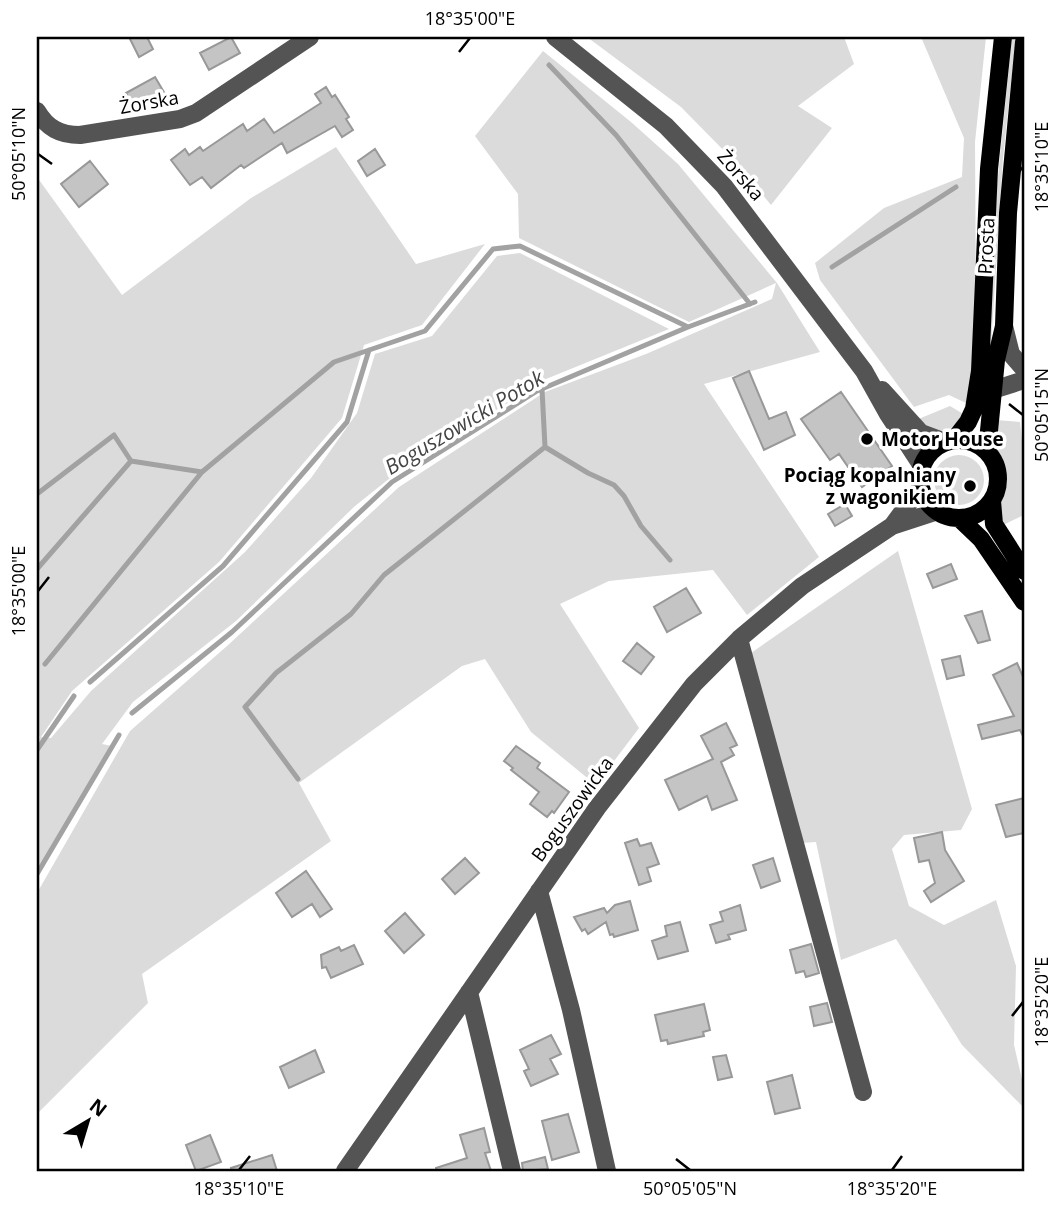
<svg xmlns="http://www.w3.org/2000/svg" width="1061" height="1208" font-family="'Open Sans',sans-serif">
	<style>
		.green { fill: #dbdbdb }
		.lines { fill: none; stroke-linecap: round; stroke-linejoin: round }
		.stream { stroke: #a2a2a2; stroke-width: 5 }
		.building { fill: #c4c4c4; stroke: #989898; stroke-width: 2 }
		.minor { stroke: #545454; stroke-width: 18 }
		.major { stroke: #000; stroke-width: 18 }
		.ticks { fill: none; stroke: #000; stroke-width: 2.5 }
		.poi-dot { fill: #000; stroke: #fff; stroke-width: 2.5 }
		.labels { text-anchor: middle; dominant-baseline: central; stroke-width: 7; stroke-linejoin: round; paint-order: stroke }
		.street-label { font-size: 19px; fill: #000; stroke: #fff }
		.poi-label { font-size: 19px; font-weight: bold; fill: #000; stroke: #fff; text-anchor: start }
		.water-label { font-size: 21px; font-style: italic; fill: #434343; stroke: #fff }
		.neatline { fill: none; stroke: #000; stroke-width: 2.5 }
		.ticks-label { font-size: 18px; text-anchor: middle; fill: #000 }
	</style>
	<rect width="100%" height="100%" fill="#fff"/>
	<path class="green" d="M587,37H844L854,64L798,106L832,128L771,205L739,166L681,107Z
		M921,37H986L975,142L976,311L968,404L949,395L914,407L820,280L815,263L884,208L962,177L964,138Z
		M1012,37H1016L1003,158L990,361L987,362L997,186Z
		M543,51L631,122L678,164L777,283L820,352L704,384L819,557L747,615L713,570L609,581L560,604L639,728L596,785L531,732L485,659L462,666L299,783L331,841L142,974L148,1003L37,1114V893L130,731L227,646L399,487L545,392L646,354L772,299L776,283L689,322L519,238L518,194L475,136Z
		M336,147L416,264L485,244L422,325L364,345L342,418L219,562L72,691L41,737L51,738L91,691L245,552L311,478L357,413L375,354L432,336L497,256L520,253L669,329L546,379L400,470L355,506L236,621L133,702L102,744L112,746L37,874V741L40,737L37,735V177L122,295L251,198Z
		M950,406L965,415C944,437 939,438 916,420Z
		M996,420L1020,422L1024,460V515L1001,526L997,511L1005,488L1006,476L1004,463L994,443Z
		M934 480a25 25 0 1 1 50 0a25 25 0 1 1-50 0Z
		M898,551L972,809L961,830L904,835L892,849L909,906L944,925L996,900L1016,966L1014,1045L1024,1088V1108L962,1045L896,939L841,960L816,842L802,843L751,653Z"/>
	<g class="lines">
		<path class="stream" d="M549,65L616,135L750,304
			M832,267L956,187
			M545,447L588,473L614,485L624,496L641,526L670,560
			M37,494L114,435L131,461L202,472L334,362L425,331L493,249L520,246L688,327
			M37,569L131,461
			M45,664L202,472
			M90,682L223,566L347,422L369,350
			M132,713L232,632L392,482L537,391L688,327L755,302
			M37,750L74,696
			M298,779L245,707L276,673L351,614L384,575L545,447L542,389
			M37,874L119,735"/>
	</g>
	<path class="building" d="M129,37H147L153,49L139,57Z
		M231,37L240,53L209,70L200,53Z
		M155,77L165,94L136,111L126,93Z
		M326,87L332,97L335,95L349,117L346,119L353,130L342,137L335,126L287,153L282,143L244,168L241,165L211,188L202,177L190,185L171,160L185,149L189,155L200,147L203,151L243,124L247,131L264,119L274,133L321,103L315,94Z
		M375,149L385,165L367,176L358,161Z
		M90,161L108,184L79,207L61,184Z
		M749,371L769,419L786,412L795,435L764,450L733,378Z
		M841,392L892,466L862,487L839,454L830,460L801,419Z
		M845,504L852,516L835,526L828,514Z
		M951,564L957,579L933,588L927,574Z
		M686,588L701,613L667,632L654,607Z
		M982,611L990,640L978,643L965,616Z
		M637,643L654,657L641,674L623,661Z
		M960,656L964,675L947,679L942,660Z
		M1017,663L1024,679V738L1020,730L982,739L978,725L1014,716L993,675Z
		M726,723L737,745L730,748L734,755L721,762L737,800L712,810L707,796L679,810L665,780L713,759L701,736Z
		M516,746L540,763L537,768L569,792L554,813L552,811L547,817L530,804L539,792L511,770L513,768L504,761Z
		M1024,798V833L1006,837L996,805Z
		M942,832L945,850L964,881L931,902L924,891L935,883L929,860L919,862L914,838Z
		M637,839L640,846L651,843L659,864L647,868L651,881L639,885L625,843Z
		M465,858L479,873L455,894L442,879Z
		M773,858L780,881L761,888L753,865Z
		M306,871L332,909L320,917L312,904L292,917L276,893Z
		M630,901L638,930L614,937L613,934L610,935L606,922L588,934L585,929L582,931L574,917L604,908L607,913L615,905Z
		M740,905L746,930L728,935L730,939L716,943L710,925L723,921L720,912Z
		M405,913L424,935L404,953L385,931Z
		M680,922L688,951L658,959L652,941L667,936L665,926Z
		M811,944L819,973L806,977L804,971L796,973L790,950Z
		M354,945L363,964L331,978L326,967L322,968L321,955L339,947L341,951Z
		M827,1003L832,1022L814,1026L810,1007Z
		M704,1004L710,1030L703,1032L704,1036L668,1044L667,1040L661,1041L655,1015Z
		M551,1035L561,1054L550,1059L558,1074L531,1086L524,1071L529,1069L520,1050Z
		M315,1050L324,1072L289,1088L280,1067Z
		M726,1055L732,1077L718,1080L713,1057Z
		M792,1075L800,1108L775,1114L767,1082Z
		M568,1114L579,1152L552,1160L542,1121Z
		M484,1128L490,1152L485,1153L491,1171H436V1168L467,1158L460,1135Z
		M210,1135L221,1162L196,1171L186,1145Z
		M272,1155L277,1171H232L231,1168Z
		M545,1157L548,1169L523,1171L522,1163Z"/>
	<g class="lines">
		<path class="minor" d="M555,37L666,126L724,186L864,371L888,414L922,466
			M37,111C47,128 60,135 80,135L180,119L196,113L310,37
			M1004,326L1011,354L1024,369
			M882,390L921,433L945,442
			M993,390L1024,380
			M892,526L921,487
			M739,639L863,1092
			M539,891L571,1010L607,1171
			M469,992L512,1171
			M345,1171L597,808L694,684L739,639L802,586L892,526L938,511"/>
		<path class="major" d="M920 479a39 39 0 1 1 78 0a39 39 0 1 1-78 0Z
			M954,440L968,422L974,409L980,371L989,169L1003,37
			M987,451L996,360L1004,326L1008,213L1024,42
			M992,501L994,524L1024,571
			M959,518L981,539L1024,602"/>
	</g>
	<path class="ticks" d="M459,52L470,38M38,154L52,164M1012,180L1023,167M1009,404L1023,415M38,591L49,577M1012,1016L1023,1002M676,1159L690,1170M239,1170L250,1156M892,1170L902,1156"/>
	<g class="poi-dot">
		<circle cx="867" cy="439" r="7"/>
		<circle cx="970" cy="486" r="7"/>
	</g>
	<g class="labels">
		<g class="street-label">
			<text transform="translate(149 102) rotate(-10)">Żorska</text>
			<text transform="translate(741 175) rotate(49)">Żorska</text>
			<text transform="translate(986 246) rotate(-87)">Prosta</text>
			<text transform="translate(572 809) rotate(-54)">Boguszowicka</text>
		</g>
		<g class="poi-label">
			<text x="881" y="439">Motor House</text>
			<text x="956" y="475" text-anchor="end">Pociąg kopalniany<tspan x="956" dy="22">z wagonikiem</tspan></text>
		</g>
		<g class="water-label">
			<text transform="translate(464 422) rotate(-31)">Boguszowicki Potok</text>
		</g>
	</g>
	<rect width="1061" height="1208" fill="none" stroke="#ffffff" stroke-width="77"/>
	<g transform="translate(88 1121) rotate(38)" stroke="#ffffff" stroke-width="5" paint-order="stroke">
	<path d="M0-5L12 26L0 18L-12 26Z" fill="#000000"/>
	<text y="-10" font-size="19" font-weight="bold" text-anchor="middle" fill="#000000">N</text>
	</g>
	<rect x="38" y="38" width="985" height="1132" class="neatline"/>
	<g class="ticks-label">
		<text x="470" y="25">18°35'00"E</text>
		<text transform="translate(19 154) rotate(-90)" y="6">50°05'10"N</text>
		<text transform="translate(1042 167) rotate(-90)" y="6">18°35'10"E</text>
		<text transform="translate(1042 415) rotate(-90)" y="6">50°05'15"N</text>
		<text transform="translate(19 591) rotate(-90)" y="6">18°35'00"E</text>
		<text transform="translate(1042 1002) rotate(-90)" y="6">18°35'20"E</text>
		<text x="239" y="1195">18°35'10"E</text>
		<text x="690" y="1195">50°05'05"N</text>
		<text x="892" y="1195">18°35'20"E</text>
	</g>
</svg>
